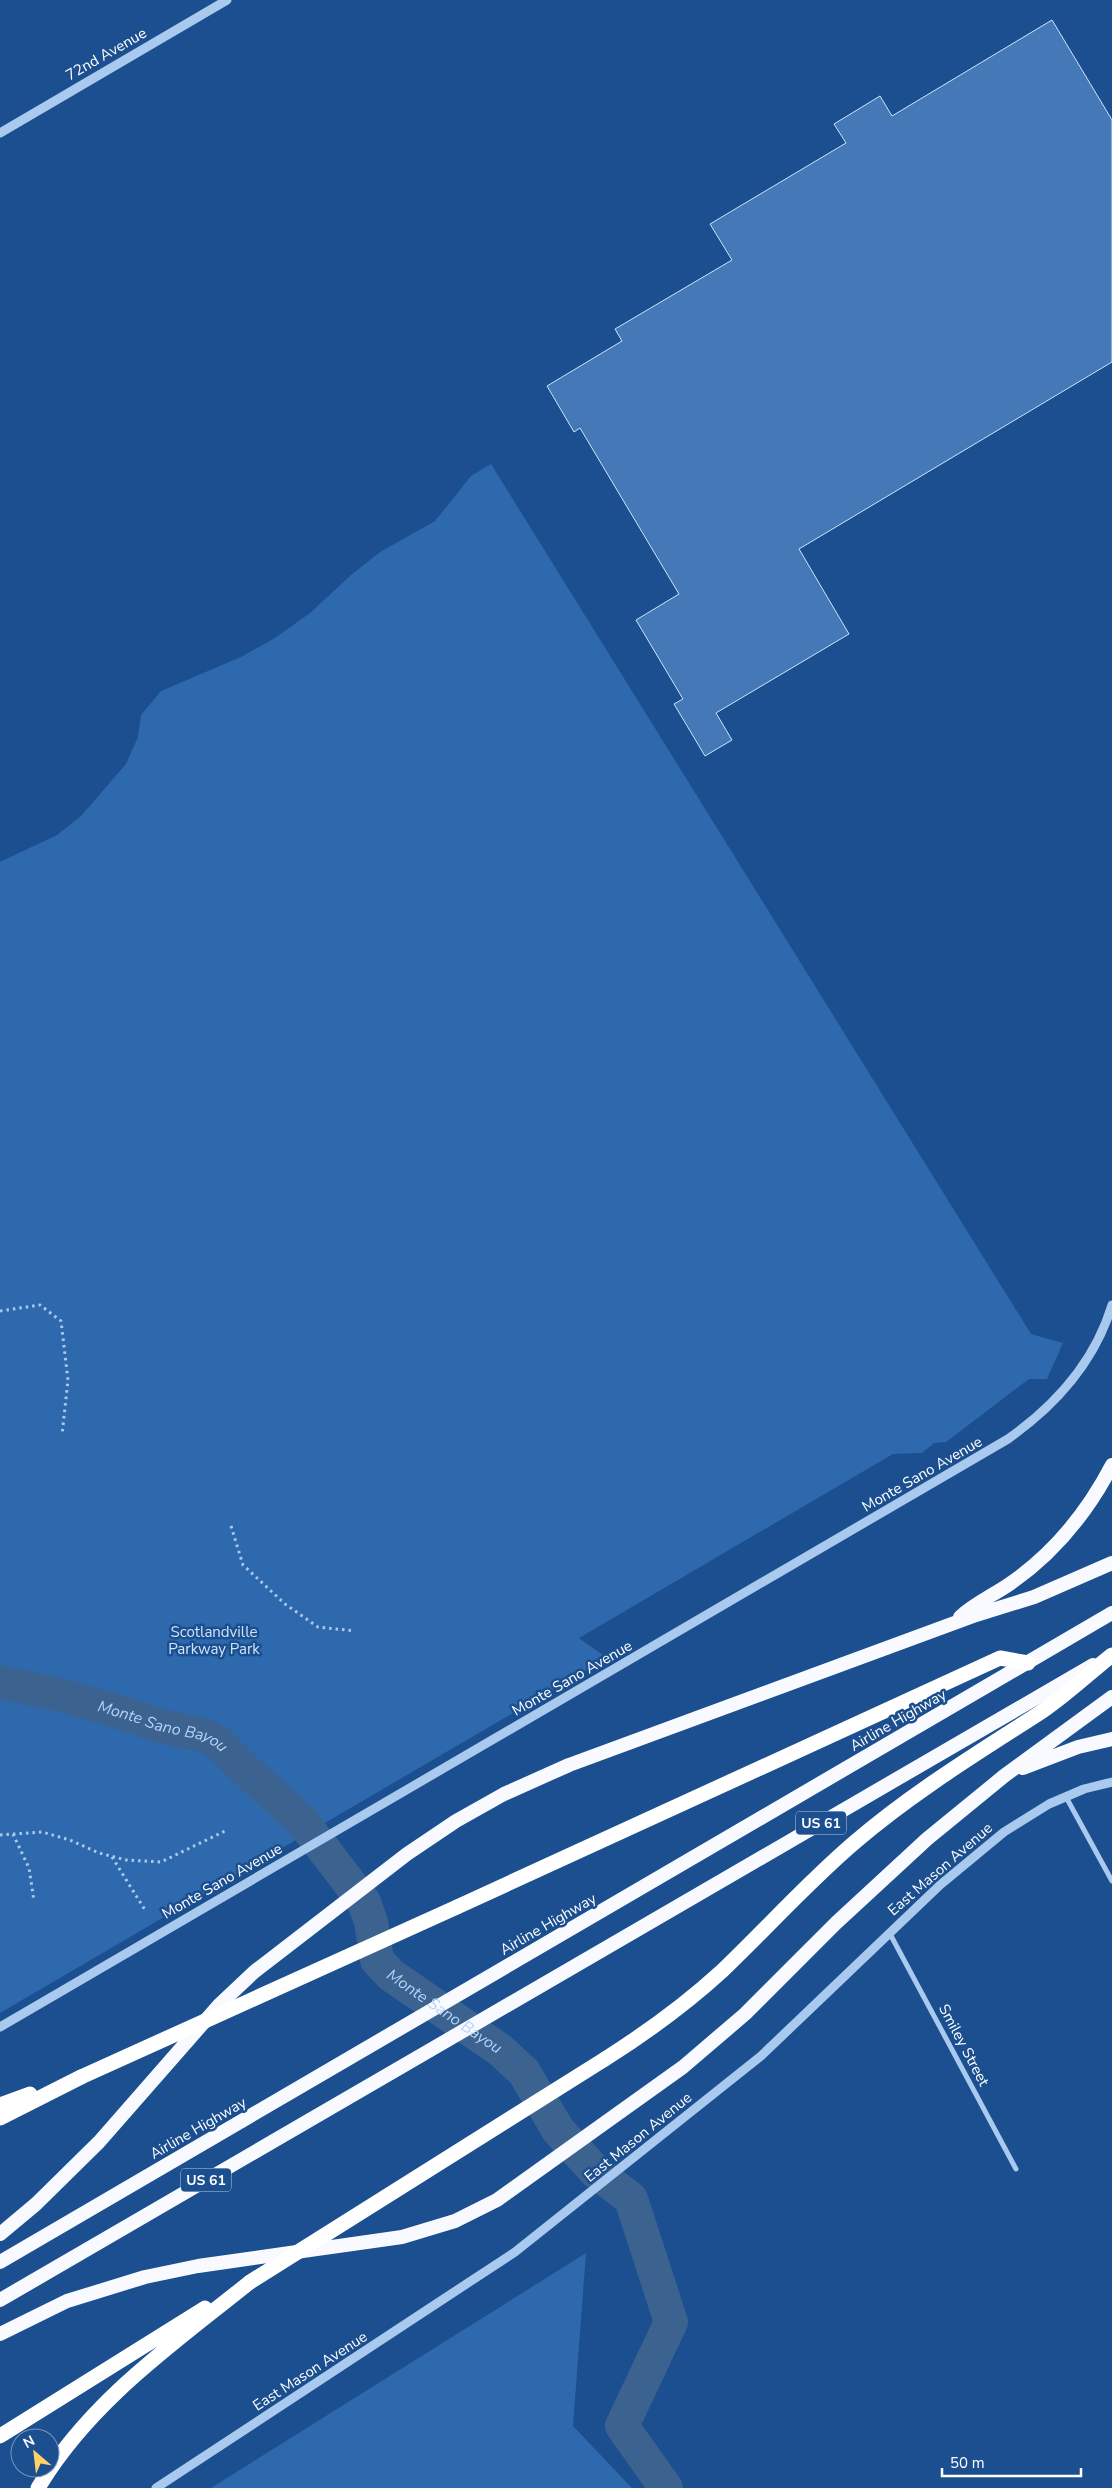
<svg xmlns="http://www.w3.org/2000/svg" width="1112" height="2488" font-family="'Nunito Sans',sans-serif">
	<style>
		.green { fill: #2e69ad }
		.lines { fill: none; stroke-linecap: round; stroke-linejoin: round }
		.river { stroke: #3c6290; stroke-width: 34 }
		.building { fill: #4478b7; stroke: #cfe3fa }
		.path { stroke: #a9c9ee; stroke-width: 3; stroke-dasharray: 2.5 4; stroke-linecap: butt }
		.minor { stroke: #a9c9ee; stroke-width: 5 }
		.tertiary { stroke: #a9c9ee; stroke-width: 9 }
		.trunk { stroke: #f8faff; stroke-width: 14 }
		.motorway { stroke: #fff; stroke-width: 15 }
		.motorway-bridge { stroke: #fff; stroke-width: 15 }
		.labels { text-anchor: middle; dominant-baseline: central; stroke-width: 5; stroke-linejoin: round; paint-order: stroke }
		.shield { fill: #1b4f8f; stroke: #bbcadd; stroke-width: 1 }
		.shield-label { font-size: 14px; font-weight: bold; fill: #fff }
		.street-label { font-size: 15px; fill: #fff; stroke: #1b4f8f }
		.park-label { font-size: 15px; fill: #cfe3fa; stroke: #1b4f8f }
		.water-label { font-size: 16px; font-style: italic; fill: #b5d3f5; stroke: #1b4f8f }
	</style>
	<rect width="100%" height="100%" fill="#1b4f8f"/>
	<path class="green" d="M491,464L1031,1334L1063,1343L1047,1379H1029L946,1442L934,1443L922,1453L893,1454L579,1638L607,1658L0,2013V862L57,835L81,816L126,764L138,737L141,715L161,691L241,657L275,638L310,613L351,575L380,552L435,521L471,476Z
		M586,2253L573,2426L632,2488H211Z"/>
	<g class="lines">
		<path class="river" id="s1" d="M0,1682L65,1696L142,1719L155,1725L207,1736L220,1744L239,1764L302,1821L364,1902L371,1922L377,1960L391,1975L500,2050L524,2072L558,2130L595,2171L631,2199L671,2322L622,2426L666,2488"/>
	</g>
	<path class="building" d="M1052,20L1112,120V362L799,549L849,634L716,713L732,740L705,756L674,704L683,699L636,620L679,594L580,428L574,432L547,386L622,341L615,329L732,260L710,224L846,143L834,124L880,96L892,116Z"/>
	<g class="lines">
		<path class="path" d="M0,1311L40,1305L61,1321L68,1380L62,1435
			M231,1526L243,1565L285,1604L318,1627L355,1631
			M13,1834L29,1868L34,1901
			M0,1835L42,1832L70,1840L99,1853L126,1860L161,1862L225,1831
			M112,1857L145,1910"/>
		<path class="minor" d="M1066,1797L1112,1881
			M889,1932L1016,2169"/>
		<path class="tertiary" d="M0,133L227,0
			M0,2027L1008,1439C1056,1405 1095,1361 1112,1305
			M156,2488L515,2252L761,2056L940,1885L1004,1832L1049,1804L1084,1789L1112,1782"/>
		<path class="trunk" d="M960,1617C975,1603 994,1595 1011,1583C1054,1553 1088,1511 1112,1465
			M1023,1768L1078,1747L1112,1739
			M0,2234L36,2204L99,2142L219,2005L254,1972L407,1854L456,1821L504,1794L569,1765L976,1615L1034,1597L1112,1563
			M0,2262L1112,1613
			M0,2300L1093,1665
			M0,2334L67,2301L145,2277L198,2266L402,2237L455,2221L497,2200L683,2067L745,2014L836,1923L927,1839L1004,1776L1112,1697"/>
		<path class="motorway" d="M457,1907L1000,1658L1028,1663
			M605,2059C646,2033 686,2004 722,1971C767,1928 808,1882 855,1842C912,1793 976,1754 1038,1714C1064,1697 1088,1674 1112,1655
			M0,2105L30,2094
			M0,2118L81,2077
			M0,2436L205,2308
			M38,2488C90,2401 173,2344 250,2282"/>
		<path class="motorway-bridge" d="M81,2077L457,1907
			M250,2282L605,2059"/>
	</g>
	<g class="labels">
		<g class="shield">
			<rect x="796" y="1811.5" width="50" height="23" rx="4"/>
			<rect x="181" y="2168.5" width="50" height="23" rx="4"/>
		</g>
		<g class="shield-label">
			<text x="821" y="1823">US 61</text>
			<text x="206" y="2180">US 61</text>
		</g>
		<g class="street-label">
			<text transform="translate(106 54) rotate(-30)">72nd Avenue</text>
			<text transform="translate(922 1474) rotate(-30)">Monte Sano Avenue</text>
			<text transform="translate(572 1678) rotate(-30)">Monte Sano Avenue</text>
			<text transform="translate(898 1720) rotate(-30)">Airline Highway</text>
			<text transform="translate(940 1869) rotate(-41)">East Mason Avenue</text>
			<text transform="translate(222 1881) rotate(-30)">Monte Sano Avenue</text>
			<text transform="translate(548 1924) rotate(-30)">Airline Highway</text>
			<text transform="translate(964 2045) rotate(62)">Smiley Street</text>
			<text transform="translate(198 2128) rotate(-30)">Airline Highway</text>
			<text transform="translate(638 2137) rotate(-39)">East Mason Avenue</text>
			<text transform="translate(310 2371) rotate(-33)">East Mason Avenue</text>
		</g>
		<g class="park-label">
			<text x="214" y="1632">Scotlandville<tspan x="214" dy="17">Parkway Park</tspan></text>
		</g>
		<g class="water-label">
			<text stroke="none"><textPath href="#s1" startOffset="169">Monte Sano Bayou</textPath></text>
			<text stroke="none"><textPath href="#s1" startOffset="589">Monte Sano Bayou</textPath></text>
		</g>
	</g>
	<g transform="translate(35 2453) rotate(332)"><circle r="24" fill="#1b4f8f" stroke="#7695bc"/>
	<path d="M0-4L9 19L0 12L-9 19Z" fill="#ffd166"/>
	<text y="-8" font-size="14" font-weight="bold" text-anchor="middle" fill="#ffffff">N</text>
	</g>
	<path d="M942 2468v8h139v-8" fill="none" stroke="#ffffff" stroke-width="2.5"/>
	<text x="950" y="2468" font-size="15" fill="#ffffff" stroke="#1b4f8f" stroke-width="4" paint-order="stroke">50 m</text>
</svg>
